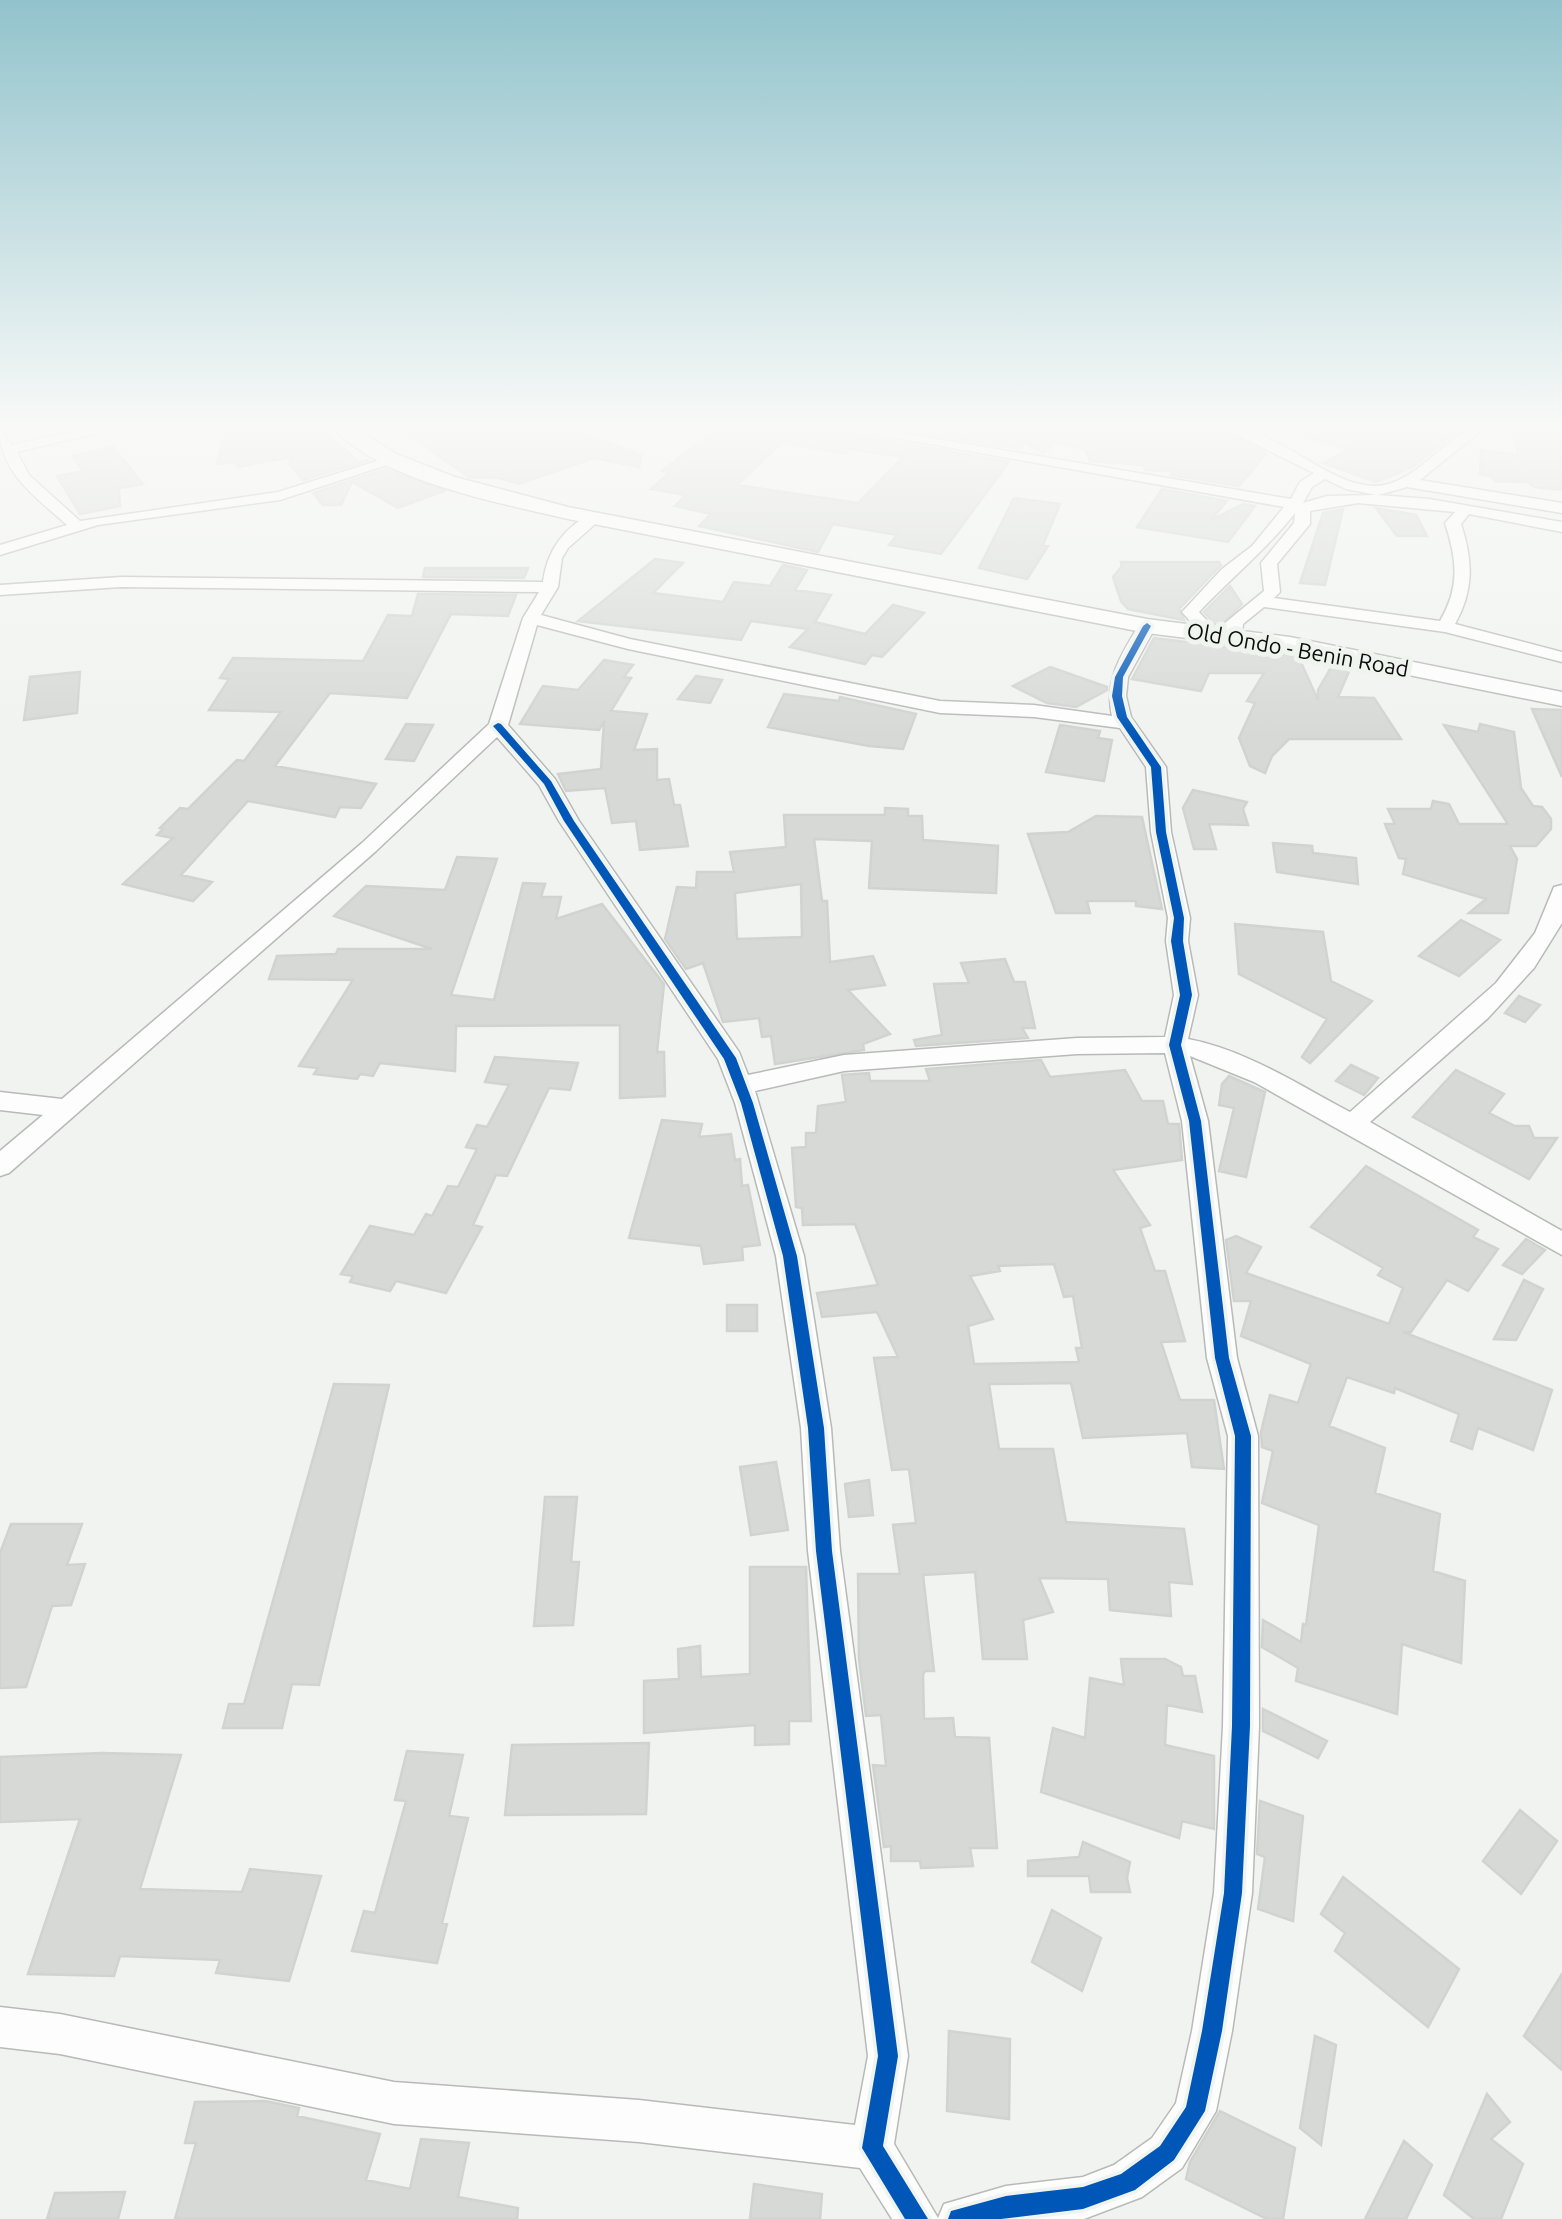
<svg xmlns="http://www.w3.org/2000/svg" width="1562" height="2219" font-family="Ubuntu,sans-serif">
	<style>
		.building { fill: #d7d9d7; stroke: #d1d3d1; stroke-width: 2.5; fill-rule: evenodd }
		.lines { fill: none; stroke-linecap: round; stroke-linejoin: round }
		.minor-casing { stroke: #b8bab7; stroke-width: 3 }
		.major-casing { stroke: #b8bab7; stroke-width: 3 }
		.minor { fill: #fdfdfd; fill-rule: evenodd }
		.major { fill: #fdfdfd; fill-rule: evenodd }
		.cycleway-casing { stroke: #f0f4ef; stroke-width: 7 }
		.cycleway { fill: #0057b8; fill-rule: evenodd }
		.labels { text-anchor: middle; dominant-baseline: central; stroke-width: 10; stroke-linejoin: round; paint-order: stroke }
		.far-street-label { font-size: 22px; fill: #0b0d0b; stroke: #f0f4ef }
	</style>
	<rect width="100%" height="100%" fill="#f1f3f0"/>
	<path class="building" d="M226,426H319L358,462L369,460L303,480L289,463L292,457L238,467L235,462L217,464Z
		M395,426H563L642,455L639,467L594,458L519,484L499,478L469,477Z
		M721,426H825L828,430L1009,462L941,554L889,545L897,535L833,524L818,552L699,526L711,514L675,506L686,495L651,489L669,473L662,471ZM782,442L844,454L851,449L903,457L858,503L737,485Z
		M884,426H1215L1266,454L1239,486L1171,475L1173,471L1145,470L1144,465L1090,461L1086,450L1055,442L1044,453L1024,442L1019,449Z
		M1290,426H1463L1413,467L1376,482L1323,463L1350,449L1289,433Z
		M1513,426H1562V490L1534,487L1529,482L1495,481L1491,476L1480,474L1481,450L1518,455Z
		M113,447L143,484L119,488L120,506L80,514L57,476L83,471L72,456Z
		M386,469L444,491L398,508L352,482L341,505H323L313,493Z
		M1162,489L1227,501L1211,520L1243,504L1255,506L1228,542L1137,527Z
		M1014,498L1060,504L1043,545L1048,546L1027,579L979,568Z
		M1376,508L1416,515L1427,536H1397Z
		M1343,509L1325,585L1300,583L1323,513Z
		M655,559L683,563L653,593L723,602L734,582L770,586L783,565L807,570L795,590L831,595L815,622L865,634L893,605L924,613L882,657L872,655L865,664L790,647L808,629L751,621L741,640L578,621Z
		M1121,562H1219L1221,565L1179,609L1184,620L1128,609L1121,601L1113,577L1122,566Z
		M425,568H528L524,578L423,577Z
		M1230,586L1242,604L1222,625L1215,624L1204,612Z
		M418,594L516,595L508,616L451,614L407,698L330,693L275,766L376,784L361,808L340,807L335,817L248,801L181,875L212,882L193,901L123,884L173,838L157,835L163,829L160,828L180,808L188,809L237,760L244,761L281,712L209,710L229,679L220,678L233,658L363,661L388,615L412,616Z
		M1154,638L1298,656L1318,700V690L1333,664L1351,667L1338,697L1374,698L1401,739H1289L1272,756L1265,773L1250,766L1239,738L1255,703L1247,701L1264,673H1209L1201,691L1132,679Z
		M604,660L633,665L624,677L631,678L611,711L647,714L634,750L657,749V780L669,779L674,805H680L688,846L640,850L636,821L612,823L605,788L566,791L558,774L601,769L604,721L599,730L520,724L543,686L578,690Z
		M1050,667L1107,687V690L1076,707L1047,703L1013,686Z
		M80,672L77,713L24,720L30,677Z
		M696,676L722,680L710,703L678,699Z
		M784,694L839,701L840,697L916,714L903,749L869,746L768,727Z
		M1532,709L1562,710V777Z
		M406,724L433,725L414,761L386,759Z
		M1480,724L1514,732L1521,788L1533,806L1542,807L1551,819V829L1536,846H1510L1517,859L1508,913H1469L1486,899L1403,874L1406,859L1399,858L1385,824H1395L1388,809H1431L1433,801L1449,804L1459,824H1508L1444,725L1478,732Z
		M1060,725L1100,731L1098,738L1112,740L1104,781L1046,772Z
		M1193,790L1247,802L1243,809L1248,825L1209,824L1216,849H1194L1183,808Z
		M885,808L908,809V816H922L923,840L998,846L996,893L869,888L872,841L814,839L822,901H827L830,962L873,956L885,985L848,990L890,1034L863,1044L864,1050L775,1064L771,1036L762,1037L759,1018L723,1022L703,963L686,969L665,939L677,887L696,888L697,872H734L730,852L786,847L784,815H885ZM801,884L802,937L737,939L735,893Z
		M1096,816L1142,817L1162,909L1136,906V901H1087L1090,913H1056L1028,834L1068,832Z
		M1273,843L1312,846L1313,853L1356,858L1358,884L1277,872Z
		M457,857L497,859L451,995L494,1000L523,883L545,884L541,897H561L556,919L602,904L664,984L657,1052H664L665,1096L620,1098V1025L456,1026L455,1071L380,1063L373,1076L360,1074L357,1079L314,1074L318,1068L299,1066L353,980L269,979L277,956L336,954L338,949H432L334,916L366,886L445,890Z
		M1461,920L1500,940L1459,976L1419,956Z
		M1235,924L1323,932L1331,981L1372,1001L1310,1063L1302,1057L1327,1019L1239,974Z
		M1005,959L1014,982H1025L1035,1028H1022L1028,1038L916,1046L914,1040L942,1035L934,984L969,983L961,963Z
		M1519,996L1540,1005L1525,1022L1505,1013Z
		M495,1057L578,1063L570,1090L549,1088L507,1176L496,1175L473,1225L482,1227L446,1293L396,1281L390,1291L350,1282L353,1276L341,1274L370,1226L414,1235L426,1214L432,1216L448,1186L458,1187L477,1149L466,1147L477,1125L487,1127L509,1085L485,1082Z
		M1041,1060L1050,1077L1125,1070L1142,1101H1163L1168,1124H1179L1182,1160L1113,1170L1150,1225L1140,1228L1155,1271H1165L1185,1341L1161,1342L1180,1400H1214L1224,1469L1192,1467L1187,1433L1083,1438L1071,1383L989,1384L999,1449H1053L1066,1522L1184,1529L1192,1584L1169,1582L1171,1616L1110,1610L1108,1579L1039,1578L1053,1612L1023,1620L1027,1659H983L975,1572L923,1575L934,1671H925L923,1675L924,1719L953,1718L955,1737L989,1738L997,1848H970L973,1866L921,1868L920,1861H891V1846L884,1847L873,1765L886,1766L881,1715L866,1716L859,1659L858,1574H900L893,1525L916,1523L909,1469L892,1470L874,1358L898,1357L877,1312L822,1317L817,1293L878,1285L855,1224L803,1225L802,1208L796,1207L792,1148L806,1147V1133H816L818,1106L846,1102L842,1075L869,1073L870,1081H930L926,1069ZM1054,1264L1064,1297L1073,1296L1082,1348H1076L1079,1362L974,1364L968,1326L993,1319L970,1276L1000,1271L998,1266Z
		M1351,1065L1378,1078L1364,1095L1336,1081Z
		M1456,1070L1504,1094L1489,1113L1515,1126H1529L1534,1138H1557L1529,1179L1413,1117Z
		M1229,1076L1265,1092L1246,1177L1219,1171L1234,1108L1219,1105L1222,1084Z
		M662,1120L702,1124L699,1137L731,1134L735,1160L740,1159L742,1186L748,1185L760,1245L742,1247L743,1260L704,1264L701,1246L629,1238Z
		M1366,1166L1478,1230L1473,1237L1498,1249L1468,1291L1447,1280L1411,1332H1403L1552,1390L1533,1450L1478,1428L1472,1449L1451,1441L1459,1414L1395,1388L1394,1393L1347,1377L1329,1426L1385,1448L1375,1493L1440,1514L1433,1571L1465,1581L1461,1663L1402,1644L1397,1714L1296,1681L1298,1668L1262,1647L1263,1620L1301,1642L1303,1624L1306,1625L1319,1525L1262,1503L1273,1451L1262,1447L1261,1432L1270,1395L1298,1403L1311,1364L1241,1336L1251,1301H1234L1226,1240L1236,1236L1261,1247L1246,1273L1389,1324L1403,1288L1378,1275L1383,1268L1311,1227Z
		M1526,1239L1545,1250L1522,1274L1503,1265Z
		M1524,1280L1543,1289L1516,1340L1494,1339Z
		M727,1305H757V1331H727Z
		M334,1384L389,1385L319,1685L292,1684L282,1728H223L229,1704H244Z
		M776,1462L788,1530L751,1535L740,1467Z
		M869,1480L873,1515L849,1517L845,1484Z
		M545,1497H577L571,1562H579L573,1625L534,1626Z
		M11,1524H82L67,1565L85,1564L71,1605L52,1606L26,1687L0,1688V1553Z
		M750,1567H806L811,1721H789V1744L755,1745V1725L644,1733V1681L679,1679L678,1649L700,1646L701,1677L750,1674Z
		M1121,1659H1165L1181,1667L1183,1676H1195L1202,1712L1167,1705L1165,1745L1214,1756V1829L1182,1821L1179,1838L1041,1792L1053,1728L1085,1738L1090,1678L1124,1685Z
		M1263,1709L1327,1741L1318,1758L1263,1731Z
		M649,1743L646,1814L505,1815L512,1745Z
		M407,1751L463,1755L449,1816L468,1818L442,1923L447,1924L437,1963L352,1951L364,1911L375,1913L406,1801L395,1800Z
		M102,1753L181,1755L140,1889L242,1892L250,1869L321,1876L289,1981L216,1973L220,1960L120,1956L114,1976L28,1974L80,1819L0,1822V1757Z
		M1260,1801L1303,1816L1293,1921L1258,1909L1265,1857L1257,1854Z
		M1520,1810L1557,1841L1521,1894L1483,1861Z
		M1083,1842L1130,1862L1127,1878L1130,1892H1091L1089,1876H1028V1861L1079,1857Z
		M1343,1877L1459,1969L1428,2027L1335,1951L1345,1933L1321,1914Z
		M1052,1910L1101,1938L1082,1991L1032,1962Z
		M1562,1974V2070L1524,2036Z
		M949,2031L1010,2039L1009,2119L947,2111Z
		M1315,2036L1336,2045L1321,2145L1300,2128Z
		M1487,2094L1510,2122L1491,2139L1523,2164L1501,2219H1474L1444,2195Z
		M265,2101L299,2108L297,2116L380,2134L366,2180L410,2189L421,2139L469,2143L458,2197L518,2208L517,2219H175L196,2143H185L195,2102Z
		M1220,2111L1295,2148L1283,2219H1267L1186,2179L1190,2162Z
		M1404,2141L1432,2165L1406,2219H1365Z
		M754,2184L822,2194L820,2219H750Z
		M125,2192L118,2219H47L55,2193Z"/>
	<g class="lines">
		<g class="minor-casing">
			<path id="minor" d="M98,426H125L17,452L29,475L80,521L278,492L393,456L405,459L280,500L98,525L0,555V545L67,525C37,498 0,473 0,431L12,445Z
				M373,426L345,435L338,431L348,426Z
				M829,426H861L1291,499L1300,482L1314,473L1219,426C1279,426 1325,486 1375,486C1420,485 1449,426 1487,426L1420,480L1562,503V513L1407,487L1378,495L1429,499L1562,522V532L1469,514L1461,524C1473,561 1474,590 1455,624L1562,652V662L1445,632L1264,607L1243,624L1241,640H1229L1225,623L1264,591L1261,563L1294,523L1295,513C1266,550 1231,578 1199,612L1218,632L1203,636L1182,612L1222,569L1252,546L1284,507ZM1325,479L1346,489L1376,495L1327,496L1303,503L1312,487ZM1358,503L1455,512L1445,523C1457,560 1460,587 1440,621L1274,598L1280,592L1277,564L1310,524V511Z
				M594,513L602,518L568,548L562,558L558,587L541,615L630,639L940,701L1034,705L1112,716C1104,679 1122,653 1141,622H1153L1156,626L1128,677L1126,696L1131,717L1166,767L1171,832L1190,918L1188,941L1198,995L1188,1039C1246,1050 1299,1085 1350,1112L1496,983L1535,933L1554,887L1562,885V923L1534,968L1488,1018L1370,1122L1562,1231V1255L1254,1082L1190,1056L1208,1121L1237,1358L1258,1436L1259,1726L1252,1893L1232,2031L1216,2111L1182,2168L1142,2197L1084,2219H892L860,2168L639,2142L394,2124L60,2054L0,2047V2007L60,2014L394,2082L639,2100L855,2125L868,2056L808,1551L801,1428L776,1256L735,1103L718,1059L559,821L539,785L497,737L376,851L9,1173L0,1176V1151L43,1115L0,1110V1092L62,1099L362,843L489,724L523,618L539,592L121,587L0,595V585L121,577L543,582C547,551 564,526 594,513ZM537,625L628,649L940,713L1034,717L1120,728L1146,767L1151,832L1168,918L1166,941L1174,995L1165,1037L1077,1038L844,1055L748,1075L739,1052L579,821L555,779L508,725ZM1165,1053L1182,1121L1207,1358L1228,1436L1223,1726L1214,1893L1192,2031L1176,2103L1152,2138L1114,2165L1083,2177L1006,2186L944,2204L938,2218L894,2144L908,2056L840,1551L831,1428L804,1256L755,1091L844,1071L1077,1054Z"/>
		</g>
		<g class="major-casing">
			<path id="major" d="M331,426H352L396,454L455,477L568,507L1147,619L1290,637L1562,692V706L1290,651L1147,633L568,519C497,502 382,482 331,426Z"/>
		</g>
		<use href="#minor" class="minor"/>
		<use href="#major" class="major"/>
		<g class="cycleway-casing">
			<path id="cycleway" d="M1147,623L1151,626L1123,677L1122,696L1127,717L1161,767L1166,832L1184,918L1183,941L1192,995L1181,1045L1201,1121L1229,1358L1251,1436L1250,1726L1242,1893L1222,2031L1205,2111L1174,2160L1135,2190L1083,2209L1001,2219H948L951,2211L1006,2196L1083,2187L1121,2174L1160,2146L1186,2107L1202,2031L1224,1893L1232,1726L1235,1436L1215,1358L1189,1121L1169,1045L1180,995L1171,941L1174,918L1156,832L1151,767L1117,717L1112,696L1115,677L1143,626Z
				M498,723L501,724L551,781L574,821L736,1058L753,1103L797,1256L824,1428L832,1551L898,2056L883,2146L928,2219H905L862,2148L878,2056L816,1551L808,1428L783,1256L741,1103L724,1059L564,821L544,784L493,726Z"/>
		</g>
		<use href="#cycleway" class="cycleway"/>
	</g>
	<linearGradient id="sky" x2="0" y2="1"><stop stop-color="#92c3cc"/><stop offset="0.58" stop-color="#f9faf8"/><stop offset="1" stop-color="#f9faf8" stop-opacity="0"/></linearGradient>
	<rect width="1562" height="737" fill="url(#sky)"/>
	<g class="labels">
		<g class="far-street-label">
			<text transform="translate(1298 649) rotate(10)">Old Ondo - Benin Road</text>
		</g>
	</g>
</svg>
